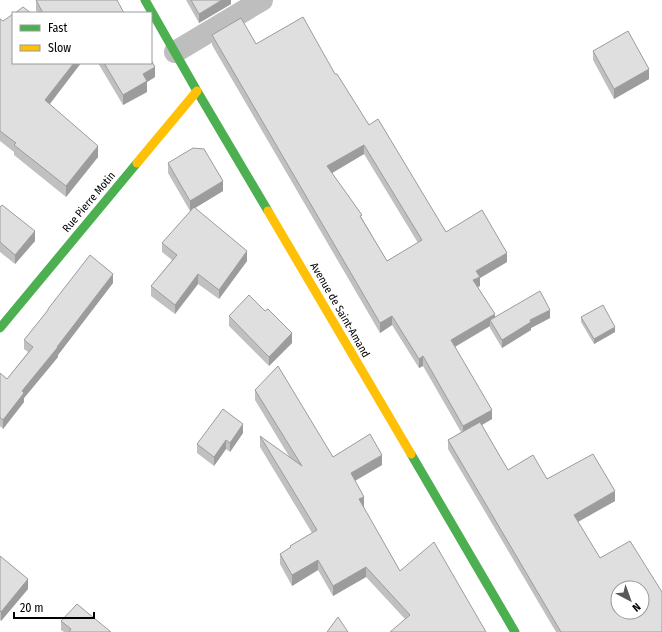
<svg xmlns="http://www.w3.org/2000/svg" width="662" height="632" font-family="'Fira Sans Condensed',sans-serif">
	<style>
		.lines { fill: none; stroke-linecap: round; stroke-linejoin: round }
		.street { stroke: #bebebe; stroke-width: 22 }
		.fast { stroke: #4caf50; stroke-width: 9 }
		.slow { stroke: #ffc107; stroke-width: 9 }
		.wall { fill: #c0c0c0; fill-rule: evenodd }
		.shaded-wall { fill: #9c9c9c }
		.building { fill: #dfdfdf; stroke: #9c9c9c; fill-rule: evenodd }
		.labels { text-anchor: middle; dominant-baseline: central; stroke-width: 3.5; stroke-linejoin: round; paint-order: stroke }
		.street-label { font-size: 11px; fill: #000; stroke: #fff }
	</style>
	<rect width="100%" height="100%" fill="#fff"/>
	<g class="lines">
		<path class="street" d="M175,52L262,0"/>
		<path class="fast" d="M145,0L197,91L268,211
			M0,328L137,163
			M411,454L515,632"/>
		<path class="slow" d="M137,163L197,91
			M268,211L411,454"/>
	</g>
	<path class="wall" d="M36,0L124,13H37L36,10Z
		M186,0H231V4L199,23Z
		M0,19L3,21L13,63H81L50,104L98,157L66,197L14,155V152L0,141Z
		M212,35L256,44L335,74L369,125L446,232L507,262L480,278V286L478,287L495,317L550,318L531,328V330L502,348L490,328V326L455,347L492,419L482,425L508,470L547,479L615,501L578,522L600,558L662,632H556L448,449V440L461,432L423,366L419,368L392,325L380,333L212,45ZM364,154L418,243L387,261L362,218L332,173Z
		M593,51L649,79L614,99L593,60Z
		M98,63H151L155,77L147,82V92L123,105Z
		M168,163L223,191L195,208L247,261L219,299L198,284L175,314L151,296V286L172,260L162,252V243L192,210L190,211L168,173Z
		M0,207L35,241L15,264L0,252Z
		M113,283L58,355V357L24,398V402L3,429L0,426V373L7,379L28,352L24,349V340L48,311V309Z
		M265,311L292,343L269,366L229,326V316Z
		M581,317L615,332L594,344L581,322Z
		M255,390L333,457L382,465L355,481L364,507H363L400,571L486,632L405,619L366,577L333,596L318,570L292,586L280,564V554L290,548V546L312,533L260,447V436L290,458L255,400Z
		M243,433L230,452L226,449L214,466L197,453V444Z
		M0,556L28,589L1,621L0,620Z
		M61,621L111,632H64L61,630Z"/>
	<path class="shaded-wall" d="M222,0H231V4L199,23V14Z
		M74,63H81L45,110V100Z
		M155,67V77L147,82V92L123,105V95L143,74Z
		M649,69V79L614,99V89Z
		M364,145V154L327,176V166Z
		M98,146V157L66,197V186Z
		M223,181V191L190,211V201Z
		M35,231V241L15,264V255Z
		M247,251V261L219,299V290Z
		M507,253V262L480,278V286L473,289V280L476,271Z
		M113,274V283L58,355V357L24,398V402L3,429V420L22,391L57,347Z
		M198,274V284L175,314V305Z
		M550,310V318L531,328V330L502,348V340L530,320Z
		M495,314V323L490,320V326L451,349V340Z
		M392,316V325L380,333V323Z
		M615,327V332L594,344V339Z
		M292,333V343L269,366V357Z
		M423,356V366L419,368V359Z
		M492,410V419L463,436V426Z
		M243,424V433L230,452V443Z
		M226,440V449L214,466V457Z
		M382,455V465L351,483V473Z
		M615,491V501L574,524V515Z
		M364,497V507L359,510V499Z
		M318,560V570L292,586V575Z
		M366,567V577L333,596V586Z
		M28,579V589L1,621V612Z"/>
	<path class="building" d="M36,0H117L124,13H43Z
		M191,0H222L199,14Z
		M23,7L31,13H15Z
		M13,14V63H74L45,100L98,146L66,186L14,145L16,143L0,131V19L3,21Z
		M303,17L335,74H337L369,125L378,119L446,232L482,210L507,253L476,271L480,277L473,280L495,314L451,340L492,410L463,426L423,356L419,359L392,316L380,323L212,35L241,18L256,44ZM364,145L422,240L387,261L360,216L362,215L327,166Z
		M628,31L649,69L614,89L593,51Z
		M151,60L155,67L143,74L147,81L123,95L104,63H151Z
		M193,148L204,149L223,181L190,201L168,163Z
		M2,205L35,231L15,255L0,242V207Z
		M194,207L247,251L219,290L198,274L175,305L151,286L177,255L162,243Z
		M90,255L113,274L57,347H58L22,391L24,393L3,420L0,417V373L7,379L33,347L24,340L48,310V309Z
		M540,291L550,310L530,320L531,322L502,340L490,320Z
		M249,295L265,311L268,309L292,333L269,357L229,316Z
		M603,305L615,327L594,339L581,317Z
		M278,366L333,457L370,434L382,455L351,473L364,497L359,499L400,571L434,542L486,632H390L410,615L366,567L333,586L318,560L292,575L280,554L291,547L290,546L317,530L260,436L302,466L255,390Z
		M223,409L243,424L230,443L226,440L214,457L197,444Z
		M480,422L508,470L533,455L547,479L593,454L615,491L574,515L600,558L630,541L662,592V632H561L448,440ZM618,588H642V612H618Z
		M0,556L28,579L1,612L0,611Z
		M77,604L111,632H69L71,629L61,621Z
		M338,617L348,632H327Z"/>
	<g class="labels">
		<g class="street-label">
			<text transform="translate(89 202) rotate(-50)">Rue Pierre Motin</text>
			<text transform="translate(340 310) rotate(60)">Avenue de Saint-Amand</text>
		</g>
	</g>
	<rect x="12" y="12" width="140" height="52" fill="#ffffff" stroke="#999999"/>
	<rect x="20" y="25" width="20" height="6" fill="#4caf50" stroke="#999999"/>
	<text x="48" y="32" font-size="12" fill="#000000">Fast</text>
	<rect x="20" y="45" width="20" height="6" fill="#ffc107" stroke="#999999"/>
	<text x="48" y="52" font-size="12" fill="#000000">Slow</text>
	<g transform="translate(630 600) rotate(139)"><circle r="19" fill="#ffffff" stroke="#999999"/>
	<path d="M0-3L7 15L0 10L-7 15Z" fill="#595959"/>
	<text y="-6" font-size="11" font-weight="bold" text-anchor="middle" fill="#000000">N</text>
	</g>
	<path d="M14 612v6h80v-6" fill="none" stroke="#000000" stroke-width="2"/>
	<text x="20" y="612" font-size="12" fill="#000000" stroke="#ffffff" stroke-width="3" paint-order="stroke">20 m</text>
</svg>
